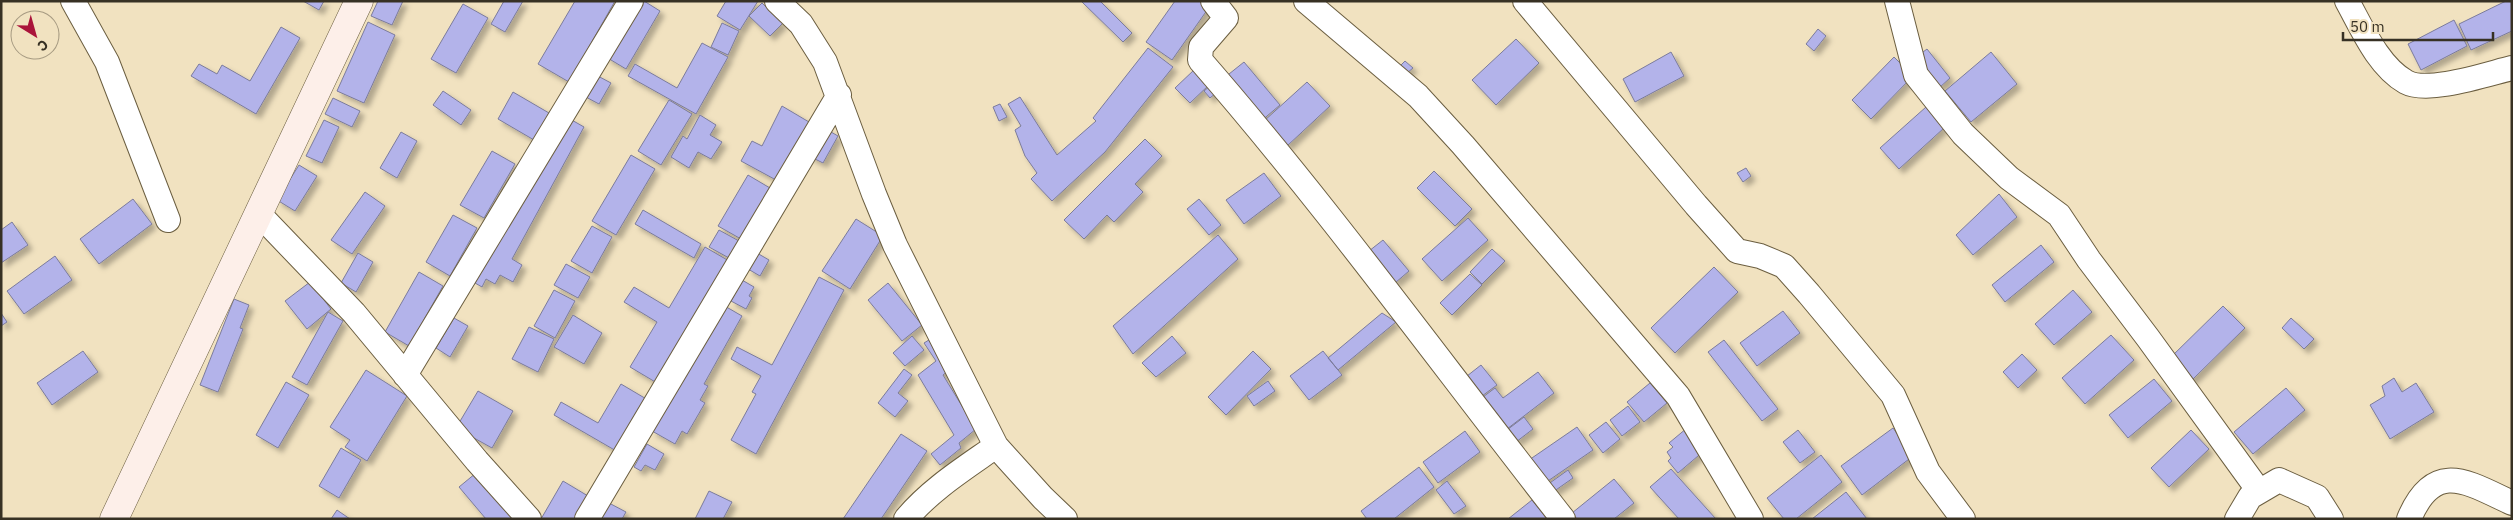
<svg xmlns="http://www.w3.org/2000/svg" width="2513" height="520" font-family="'IBM Plex Sans',sans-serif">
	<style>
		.building { fill: #b3b3ea; stroke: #7b7b9b; filter: url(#shadow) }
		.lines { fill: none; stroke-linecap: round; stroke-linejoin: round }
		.street-casing { stroke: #6b5e40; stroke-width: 26 }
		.secondary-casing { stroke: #6b5e40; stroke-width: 29 }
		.street { stroke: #fff; stroke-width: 24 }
		.secondary { stroke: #fdefe9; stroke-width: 28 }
	</style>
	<defs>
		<filter id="shadow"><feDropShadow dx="4.5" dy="4.5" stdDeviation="2.5" flood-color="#0004"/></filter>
	</defs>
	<rect width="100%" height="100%" fill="#f1e2c0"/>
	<path class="building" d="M303,1H324L319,10Z
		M378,1H403L392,25L371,16Z
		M504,1H523L505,32L491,24Z
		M575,1H615L569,82L538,64Z
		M638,1H644L660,11L626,69L606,57Z
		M726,1H758L740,30L717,16Z
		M1081,1H1100L1132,33L1123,42Z
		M1175,1H1203L1210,6L1172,60L1146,42Z
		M2506,1L2512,2V31L2471,50L2459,24Z
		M762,3L783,23L770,36L749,16Z
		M463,4L488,18L456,73L431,59Z
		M2454,20L2467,46L2421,70L2408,44Z
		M368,22L395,35L364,103L337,91Z
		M722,23L739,31L728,55L711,47Z
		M281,27L300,38L256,114L191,76L199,64L217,74L222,65L250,81Z
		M1818,29L1826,36L1814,51L1806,44Z
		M1516,39L1539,63L1496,105L1472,80Z
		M702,43L728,57L696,114L628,76L635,64L677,88Z
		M1148,48L1173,67L1105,152L1052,201L1031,179L1037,173L1025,156L1015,130L1021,126L1008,104L1020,97L1057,155L1096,121L1093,118Z
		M1927,49L1950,78L1939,88L1915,58Z
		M1671,52L1684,76L1635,102L1623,79Z
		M1991,52L2017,84L1971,122L1945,91Z
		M1894,57L1913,76L1871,119L1852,100Z
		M1405,61L1413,68L1407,73L1400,66Z
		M1244,62L1280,105L1260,122L1224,78Z
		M1195,69L1210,84L1190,103L1175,88Z
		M596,75L611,83L599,104L584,96Z
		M1307,82L1330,106L1287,146L1264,121Z
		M1210,86L1216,93L1210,98L1204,91Z
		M443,91L471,110L461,125L433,105Z
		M513,92L549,113L534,140L498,119Z
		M333,98L360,111L352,127L325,114Z
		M669,100L692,114L661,165L638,151Z
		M1000,104L1007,117L999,121L993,107Z
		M782,106L809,122L776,180L741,161L752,141L762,146Z
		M1926,107L1944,128L1899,169L1880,148Z
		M700,115L716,125L710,135L722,142L711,159L698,152L689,168L671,157L683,136L687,139Z
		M570,119L584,127L512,259L522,265L513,282L500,275L495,284L486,279L482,287L475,283Z
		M324,120L339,127L322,163L306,156Z
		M824,128L838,136L823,163L809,156Z
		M401,132L417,141L397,178L380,168Z
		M1145,139L1162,156L1135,184L1143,192L1114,222L1107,215L1084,239L1064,220Z
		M492,151L515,164L484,218L460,205Z
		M631,155L655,169L616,235L592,221Z
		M299,165L317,176L295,211L277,200Z
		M1746,168L1751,176L1743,182L1737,173Z
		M1434,171L1472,209L1455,226L1417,188Z
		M1264,173L1281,196L1244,224L1226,200Z
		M748,175L770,188L741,239L718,226Z
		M365,192L385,206L352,254L331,240Z
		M1999,194L2017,217L1973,255L1956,235Z
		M133,199L152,224L99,264L80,239Z
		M1199,199L1221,225L1209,235L1187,209Z
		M643,210L701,244L694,258L635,224Z
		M453,215L477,228L450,276L426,262Z
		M1468,218L1488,240L1442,281L1422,259Z
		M856,219L883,236L850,289L822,271Z
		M12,222L28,245L1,263V230Z
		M592,226L612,237L592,273L571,261Z
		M719,230L739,241L729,258L709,247Z
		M1218,235L1238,259L1133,354L1113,326Z
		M1383,240L1409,271L1395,283L1369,251Z
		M2041,245L2054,262L2005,302L1992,285Z
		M705,247L729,261L657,383L630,367L657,322L624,302L634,287L669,308Z
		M1492,249L1505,261L1482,284L1470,272Z
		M358,253L373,262L356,292L341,283Z
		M757,253L769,260L760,276L748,269Z
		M55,256L72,280L24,314L7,291Z
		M566,264L590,277L578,298L554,285Z
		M1714,267L1738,292L1675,353L1651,328Z
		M419,272L443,286L409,346L385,332Z
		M1470,274L1482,285L1452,315L1440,303Z
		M819,277L844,290L756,454L731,440L756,394L752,392L761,376L731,359L737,347L772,365Z
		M742,280L754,287L749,296L752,298L746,309L731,301Z
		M310,282L331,309L307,329L285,301Z
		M888,283L922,325L902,341L868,300Z
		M554,290L575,301L555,338L534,326Z
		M2073,290L2092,312L2054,345L2035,324Z
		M234,299L249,305L240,328L243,329L218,392L200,385Z
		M723,305L742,316L704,384L708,386L700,400L705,403L687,434L682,431L675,444L652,431Z
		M2223,306L2245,328L2191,381L2169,359Z
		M1783,311L1800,333L1757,366L1740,343Z
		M328,312L343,321L307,385L292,377Z
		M1,313L7,322L1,326Z
		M1382,313L1396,322L1338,370L1328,358Z
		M573,315L602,333L584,364L554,347Z
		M454,318L468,326L450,357L436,348Z
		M2291,318L2314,339L2304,349L2282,328Z
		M529,327L554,339L538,372L512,359Z
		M2111,335L2134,360L2085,404L2062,378Z
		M912,336L924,350L905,366L893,353Z
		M1172,336L1186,353L1156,377L1142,363Z
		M932,338L951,368L943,375L976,429L959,443L961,448L940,465L931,454L954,435L918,375L936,361L924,343Z
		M1724,340L1778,409L1762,421L1708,352Z
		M83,351L98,372L52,405L37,383Z
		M1253,351L1271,369L1226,415L1208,397Z
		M1323,351L1342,375L1309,400L1290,376Z
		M2022,354L2037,370L2018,388L2003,372Z
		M1481,365L1497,385L1482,396L1467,376Z
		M904,369L912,375L898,393L908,401L895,417L878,403Z
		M366,370L407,396L367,461L345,447L350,440L330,427Z
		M1538,372L1554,393L1507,429L1483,397L1495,388L1503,398Z
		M2394,378L2402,392L2416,383L2434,412L2390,439L2370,405L2385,396L2382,386Z
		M2154,379L2172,401L2128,438L2109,415Z
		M1268,381L1275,391L1254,406L1247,396Z
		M286,382L309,395L278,448L256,435Z
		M1650,383L1667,403L1644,422L1627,402Z
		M621,384L648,400L618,452L554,415L561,402L598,423Z
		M2286,388L2305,410L2253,454L2234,432Z
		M478,391L513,411L492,448L456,428Z
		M1628,406L1640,422L1622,436L1610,420Z
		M1524,417L1533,429L1516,442L1507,430Z
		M1606,422L1620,439L1603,453L1589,435Z
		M1577,427L1593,450L1545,483L1529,460Z
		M1687,428L1705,450L1678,473L1668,461L1671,458L1667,452L1673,447L1669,443Z
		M1893,428L1913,456L1862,495L1841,466Z
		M1798,430L1815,452L1800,463L1783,442Z
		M2191,430L2209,449L2169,487L2151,468Z
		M1465,431L1480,452L1438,483L1423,462Z
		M901,434L927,451L881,519H843Z
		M647,444L664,454L655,470L645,465L641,471L634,467Z
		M341,448L361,460L339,498L319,486Z
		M1821,455L1842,482L1796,519H1784L1767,498Z
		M1419,467L1434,487L1394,519H1367L1361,511Z
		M1671,469L1716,519H1679L1650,487Z
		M1568,470L1573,478L1553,492L1547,485Z
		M476,473L515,519H486L459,487Z
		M1614,479L1634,503L1614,519H1577L1572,513Z
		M563,481L588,496L575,519H541Z
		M1447,481L1466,506L1454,514L1436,490Z
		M709,491L732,502L723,519H695Z
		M1846,492L1867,519H1812Z
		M1532,500L1547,519H1508Z
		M609,503L626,512L622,519H600Z
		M337,510L350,519H331Z"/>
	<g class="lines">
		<g class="street-casing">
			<path id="street" d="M73,1L107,62L168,220
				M777,1L801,24L825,62L874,194L895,245L996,446C965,468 931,489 906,519
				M1213,1L1226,18L1201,47L1200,60C1328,207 1442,365 1563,519
				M1306,1L1418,96L1463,145L1678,396L1751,519
				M1525,1L1696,205L1737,251L1760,256L1784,266L1809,294L1893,395L1928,472L1963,519
				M1897,1L1916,75L1963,134L2009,178L2059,215L2089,260L2148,338L2259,491
				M2347,1C2362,28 2378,66 2406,82C2428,94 2487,74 2512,68
				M259,214L354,313L477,461L529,519
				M405,375L631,1
				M996,446L1043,498L1065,519
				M587,519L839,95
				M2237,519L2250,497L2279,480L2317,497L2331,519
				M2409,519C2434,459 2467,482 2512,503"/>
		</g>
		<g class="secondary-casing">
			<path id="secondary" d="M114,519L359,1"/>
		</g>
		<use href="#street" class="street"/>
		<use href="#secondary" class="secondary"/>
	</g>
	<rect width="2513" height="520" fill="none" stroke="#373124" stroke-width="5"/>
	<g transform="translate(35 35) rotate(143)"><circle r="24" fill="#f1e2c0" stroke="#a79b82"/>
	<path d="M0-4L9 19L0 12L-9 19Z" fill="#aa143a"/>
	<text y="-8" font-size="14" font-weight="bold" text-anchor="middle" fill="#373124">С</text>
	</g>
	<path d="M2343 32v8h150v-8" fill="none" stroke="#373124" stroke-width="2.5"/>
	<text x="2350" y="32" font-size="15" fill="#373124" stroke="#f1e2c0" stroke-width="4" paint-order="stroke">50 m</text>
</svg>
